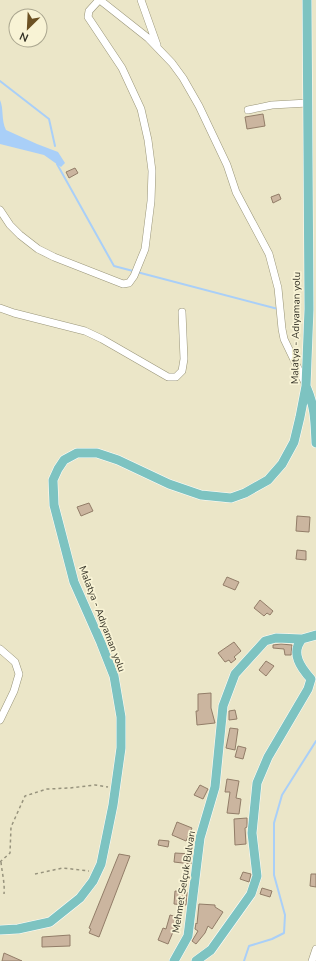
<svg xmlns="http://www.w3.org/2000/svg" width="316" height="961" font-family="'Nunito Sans',sans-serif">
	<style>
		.water { fill: #a9cff8 }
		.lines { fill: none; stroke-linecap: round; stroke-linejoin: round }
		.stream { stroke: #a9cff8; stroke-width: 2 }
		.building { fill: #cbb59f; stroke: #927d68 }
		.minor-casing { stroke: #999579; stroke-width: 8 }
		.major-casing { stroke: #fff; stroke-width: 10 }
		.path { stroke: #97937d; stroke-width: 1.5; stroke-dasharray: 3 3; stroke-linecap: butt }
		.minor { stroke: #fff; stroke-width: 7 }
		.major { stroke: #7dc3c1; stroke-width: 9 }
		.labels { text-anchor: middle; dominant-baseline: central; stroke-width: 3.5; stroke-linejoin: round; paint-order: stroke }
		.street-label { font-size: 10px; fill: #343226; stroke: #f8f3d5 }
	</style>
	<rect width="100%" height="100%" fill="#ebe6c8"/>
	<path class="water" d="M0,100C4,109 1,120 6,130L37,144L58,152L65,163L61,167L44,155L0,144Z"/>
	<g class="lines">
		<path class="stream" d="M0,81L49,119L55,146
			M57,164L114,266L278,309
			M244,961L249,946L272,939L284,933L285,915L274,875V823L282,795L316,741"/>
	</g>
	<path class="building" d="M263,114L265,126L247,129L245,117Z
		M75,168L78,173L69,178L66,172Z
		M279,194L281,199L273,203L271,197Z
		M89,503L93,511L81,516L77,507Z
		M297,516L310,517L309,532L296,531Z
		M297,550L306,551V560L296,559Z
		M227,577L239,582L235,590L223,585Z
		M260,600L273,611L270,615L267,613L264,616L254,608Z
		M234,642L241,651L234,657L236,659L231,663L229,660L225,662L218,653Z
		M281,644L292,645L291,655H285L284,649L273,648V645Z
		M266,661L274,666L266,676L259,670Z
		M211,693V708L215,723L197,725L196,711H198V694Z
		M235,710L237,719L229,720V711Z
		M230,728L238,729L235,750L226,748Z
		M238,746L246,748L243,759L235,757Z
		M227,779L239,781L236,798L241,799L239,814L227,813L230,792H225Z
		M200,785L208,789L203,799L194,795Z
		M247,818V827L245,828L246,844L235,845L234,819Z
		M177,822L192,828L186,841L172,835Z
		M159,840L169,841L168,847L158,845Z
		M175,853L192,854L191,864L174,862Z
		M119,854L130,856L99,937L89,933L91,929L89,928Z
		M243,872L251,874L249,882L240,879Z
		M311,874H316V887L310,886Z
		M262,888L272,891L270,897L260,894Z
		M175,891L187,892L186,905L174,904Z
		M199,904L215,905V907L223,912L212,929L208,926L205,933L196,944L192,941L198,931L195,929L196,923L197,924Z
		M170,915L177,917L173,932L168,944L158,940L163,928L166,929Z
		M70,935V946L42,947V937Z
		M4,953L22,961H2Z"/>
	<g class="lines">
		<g class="minor-casing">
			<path id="minor" d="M100,0L148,38L172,63L183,78L199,106L227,165L236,192L269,254L278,288L282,329L284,339L306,385
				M141,0L157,45
				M248,110L272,105L308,103
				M0,210L10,225L20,235L38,249L54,257L123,284L129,283L134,276L145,249L151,201L152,171L148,140L141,109L122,68L88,17L89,11L99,0
				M0,308L14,313L85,331L102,339L168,377H176L182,371L184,359L182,312
				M0,649L15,662L19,674L14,691L0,720
				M312,961L316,949"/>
		</g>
		<g class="major-casing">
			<path id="major" d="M306,386C315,407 315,420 316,443
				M0,930L18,929L50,922L80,898L93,881L101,864L113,805L121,748V717L114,676L101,643L74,582L54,505L53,480L58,469L64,460L77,453H97L118,460L169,484L201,495L231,498L245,493L268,480L282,464L294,442L300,417L306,386L309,309L307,0
				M174,961L188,936L200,838L215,787L223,706L235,674L265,641L276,638L302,639L316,635
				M196,961L211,950L251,894L257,876L252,833L257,783L268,757L308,689L311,679C301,668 290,653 302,639"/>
		</g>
		<path class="path" d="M0,862L10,853L11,827L25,796L47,789L70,788L95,785L108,787
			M1,862C2,873 5,883 4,894
			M35,874L63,868L89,871"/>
		<use href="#minor" class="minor"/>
		<use href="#major" class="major"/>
	</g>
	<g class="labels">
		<g class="street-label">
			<text transform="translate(296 328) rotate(-89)">Malatya - Adıyaman yolu</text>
			<text transform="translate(102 619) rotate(69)">Malatya - Adıyaman yolu</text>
			<text transform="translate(184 882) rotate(-81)">Mehmet Selçuk Bulvarı</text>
		</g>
	</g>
	<g transform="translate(28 28) rotate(204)"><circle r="19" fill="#f8f3d5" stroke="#aaa68f"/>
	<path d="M0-3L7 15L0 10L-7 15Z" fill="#6c5123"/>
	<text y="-6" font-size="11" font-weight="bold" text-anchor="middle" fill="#343226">N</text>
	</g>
</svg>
